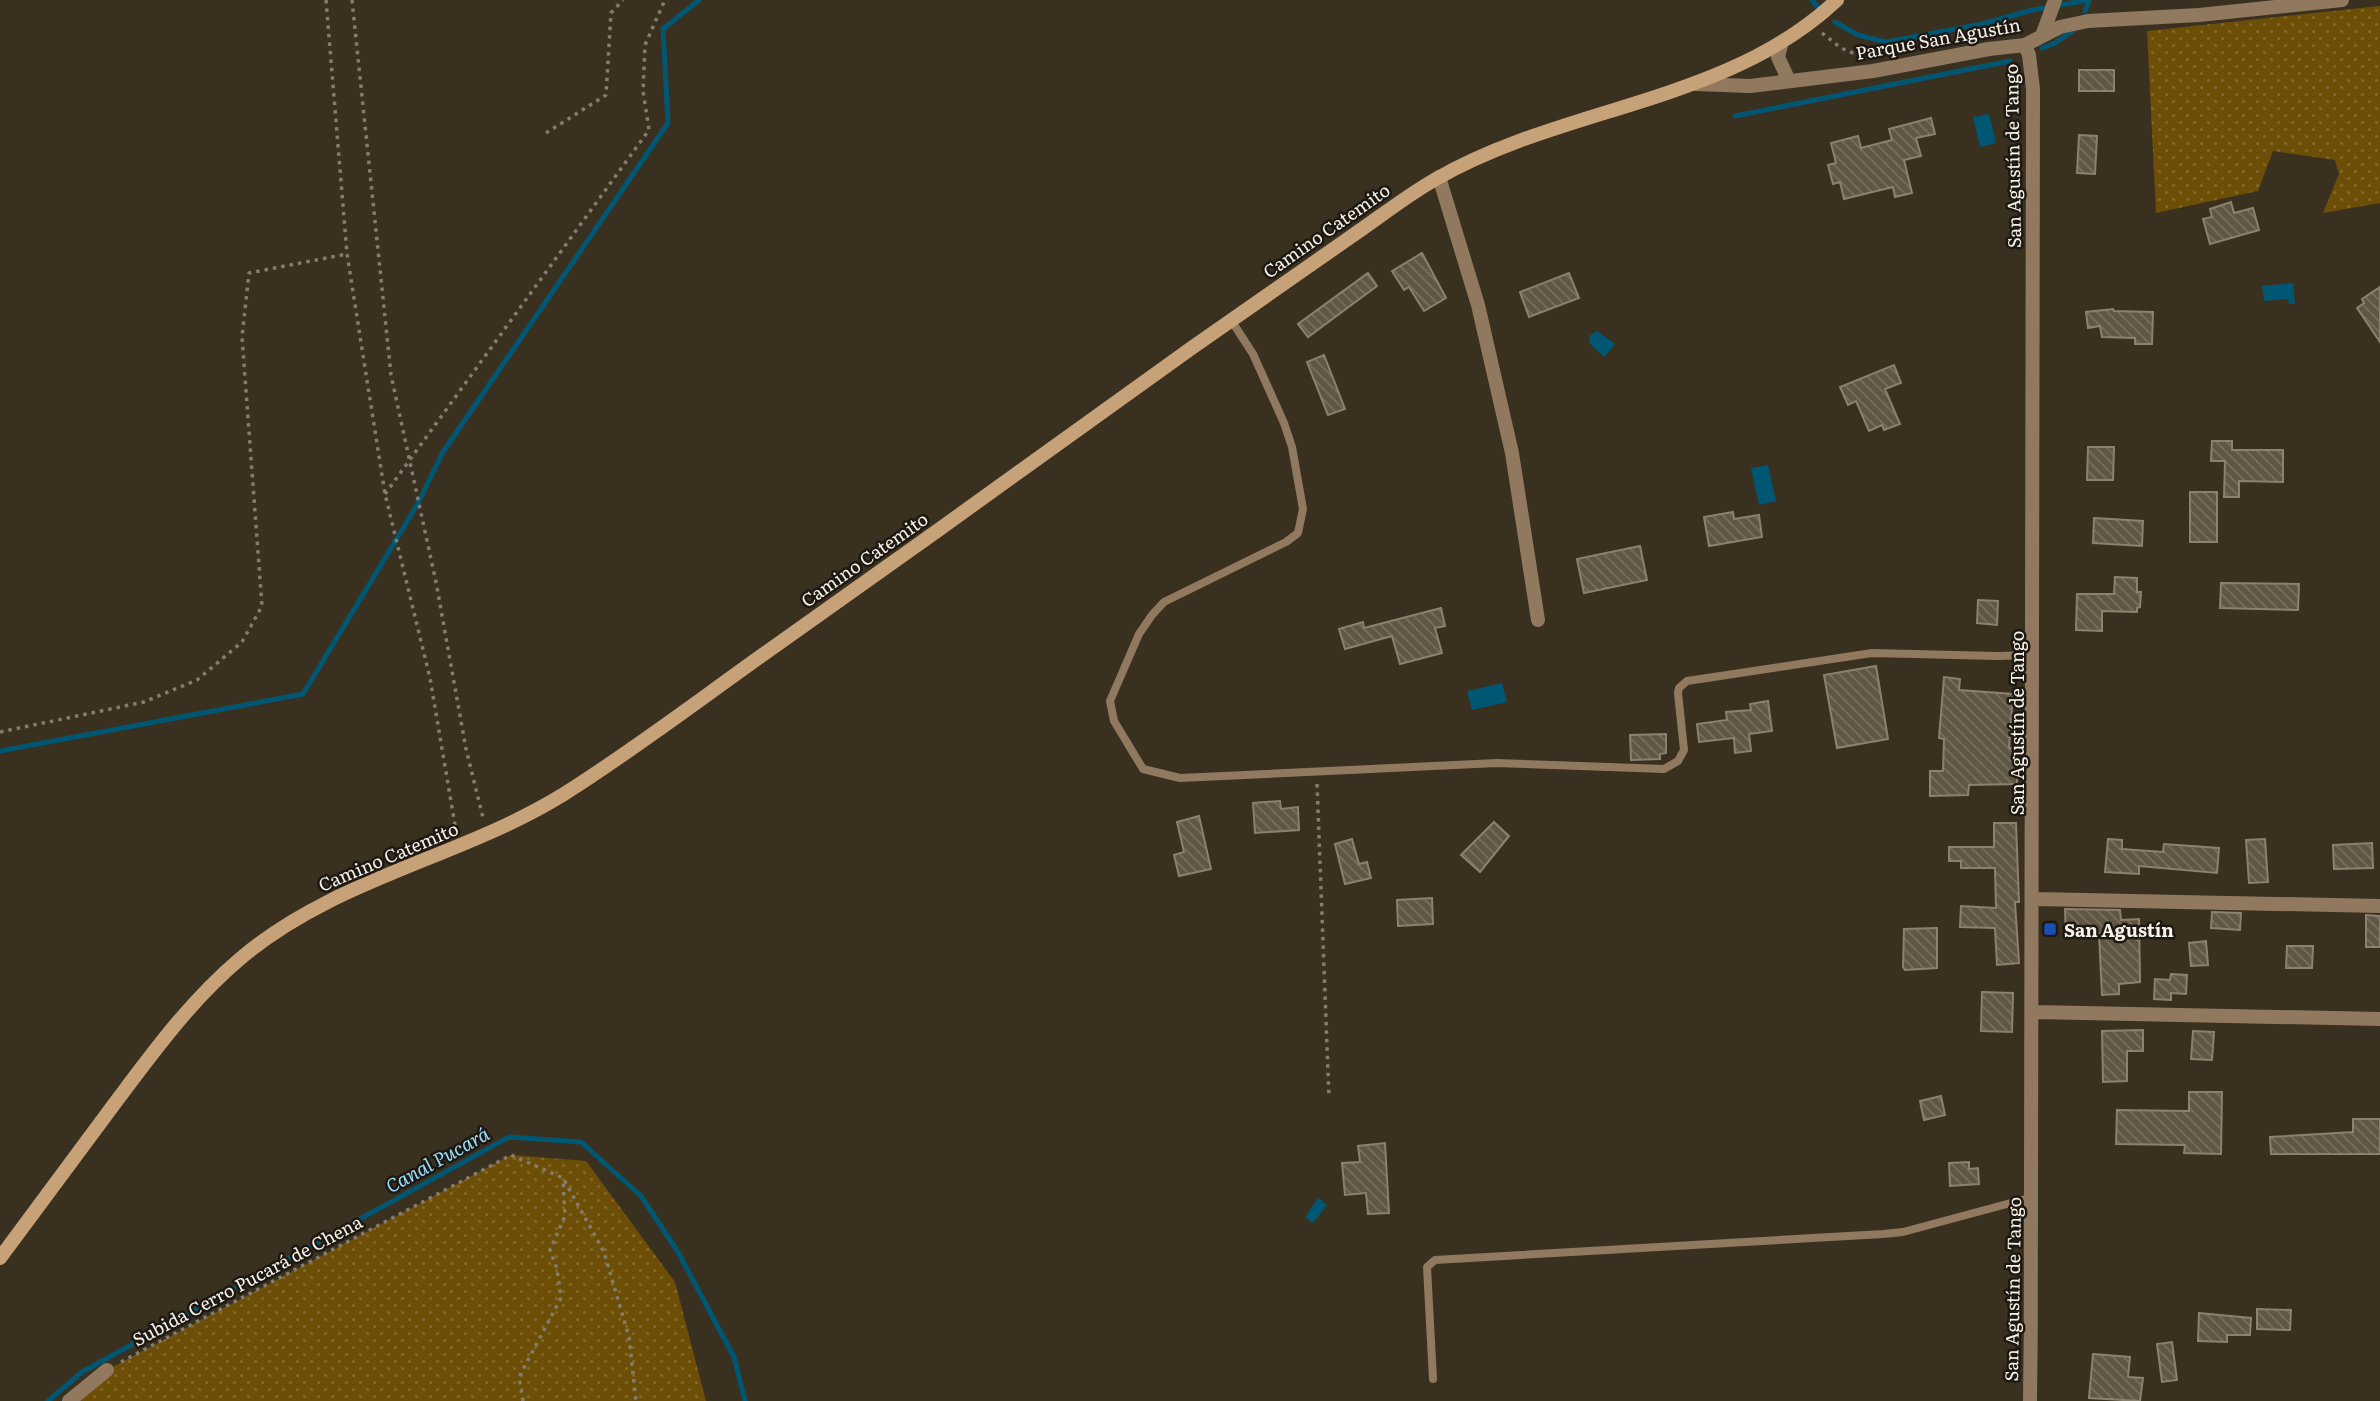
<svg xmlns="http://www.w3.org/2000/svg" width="2380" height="1401" font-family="Literata,serif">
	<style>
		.grass { fill: url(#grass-dots) }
		.water { fill: #005773 }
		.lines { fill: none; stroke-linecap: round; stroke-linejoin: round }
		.stream { stroke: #005773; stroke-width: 5 }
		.building { fill: url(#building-back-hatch); stroke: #8c816e; stroke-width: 2 }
		.path { stroke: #847c6e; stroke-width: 3.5; stroke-dasharray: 3.5 5; stroke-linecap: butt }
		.service { stroke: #917960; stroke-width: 8 }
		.minor { stroke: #917960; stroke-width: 14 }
		.secondary { stroke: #c7a178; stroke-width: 14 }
		.transit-dot { fill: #1a4fb4; stroke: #1d1912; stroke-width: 2.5 }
		.labels { text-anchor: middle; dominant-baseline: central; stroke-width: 5; stroke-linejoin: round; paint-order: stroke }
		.street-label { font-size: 18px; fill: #f8f2e8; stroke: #1d1912 }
		.poi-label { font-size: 18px; font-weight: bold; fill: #f8f2e8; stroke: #1d1912; text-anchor: start }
		.water-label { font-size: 19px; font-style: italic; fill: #9adefd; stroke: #1d1912 }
	</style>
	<defs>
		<pattern id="grass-dots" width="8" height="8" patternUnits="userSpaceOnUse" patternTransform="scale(1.75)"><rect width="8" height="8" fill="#6d4e07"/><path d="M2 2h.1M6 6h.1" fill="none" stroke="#83682b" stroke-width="1.8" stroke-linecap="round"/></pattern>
		<pattern id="building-back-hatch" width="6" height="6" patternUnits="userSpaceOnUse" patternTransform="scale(1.75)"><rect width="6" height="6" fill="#605644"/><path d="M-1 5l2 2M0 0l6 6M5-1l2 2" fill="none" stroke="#786f5f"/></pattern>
	</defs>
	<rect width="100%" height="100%" fill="#3a3020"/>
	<path class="grass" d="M2380,6V203L2323,213L2339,174L2335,160L2273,151L2258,191L2156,213L2147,31Z
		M511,1155L586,1161L675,1282L706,1401H69L107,1370Z"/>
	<path class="water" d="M1989,114L1996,143L1980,147L1973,117Z
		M2293,283L2295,304H2289L2288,299L2264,301L2262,286Z
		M1597,331L1615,344L1604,357L1590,344L1589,336Z
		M1768,465L1776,501L1759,505L1751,468Z
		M1502,683L1507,702L1472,710L1467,691Z
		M1318,1198L1327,1205L1313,1223L1305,1217Z"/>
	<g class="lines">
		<path class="stream" d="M1812,0L1819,8
			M2085,11L2089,0
			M1835,22L1858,35L1886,42L1982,24L2032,10L2088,0
			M2042,48L2055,43L2078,27
			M1735,116L2010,61
			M0,751L303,694L417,505L443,452L668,123L663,29L699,0
			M48,1401L82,1372L509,1137L581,1142L641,1196L678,1252L734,1357L745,1401"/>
	</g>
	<path class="building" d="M2079,70H2114V91H2079Z
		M1931,118L1935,134L1916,138L1921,156L1904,160L1912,193L1895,197L1893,187L1844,199L1840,182L1833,184L1828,165L1836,163L1831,143L1858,136L1861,148L1892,140L1889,129Z
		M2079,135L2097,136L2095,174L2077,173Z
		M2231,202L2234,213L2253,208L2259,230L2210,244L2203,219L2212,217L2210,209Z
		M1422,253L1446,298L1424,311L1409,287L1404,290L1392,271Z
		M1368,273L1377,286L1308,337L1298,324Z
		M1569,273L1579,298L1529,317L1520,292Z
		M2380,287V342L2357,308L2364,303L2362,299Z
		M2113,309L2114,311L2153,312L2152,344H2135V338L2102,337L2100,326L2088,328L2086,312Z
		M1324,355L1345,409L1328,415L1307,362Z
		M1894,365L1901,383L1885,389L1900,424L1884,430L1882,425L1869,431L1856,401L1848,405L1840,387Z
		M2212,441H2232V450H2283V482L2239,481V497H2224L2225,461H2211Z
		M2088,447H2114L2113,480H2087Z
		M2190,492H2217V542H2190Z
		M1733,512L1734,519L1759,515L1762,537L1709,546L1704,517Z
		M2094,518L2143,521L2142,546L2093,543Z
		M1640,546L1647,580L1584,593L1577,559Z
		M2115,577L2137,578V592H2141L2140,607L2137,608V612L2102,611V631L2076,630L2077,594H2114Z
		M2221,583L2299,584L2298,610L2220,608Z
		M1978,600L1998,601L1997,625L1977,623Z
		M1441,608L1445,626L1435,628L1442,653L1400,664L1392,636L1345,649L1339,629L1363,622L1364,628Z
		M1876,666L1888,739L1837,748L1824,675Z
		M1944,677L1960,679L1959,690L2013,694L2009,748H2017V784L1969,785L1968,795L1930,796V771H1943L1944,739L1939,738Z
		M1768,701L1772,731L1749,734L1751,751L1735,753L1734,738L1699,742L1697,724L1727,720L1726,712L1751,710L1750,704Z
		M1666,734V753L1660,754V759L1631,760L1630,735Z
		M1280,801L1281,809L1298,807L1299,830L1255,833L1253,803Z
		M1199,816L1211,869L1179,876L1174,855L1184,852L1177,822Z
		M1494,822L1509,836L1480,872L1461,855Z
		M1994,823H2016L2019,902H2015L2019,963L1997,965L1995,928L1960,927L1961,906L1996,908L1995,868H1961V861H1949V847H1994Z
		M1352,839L1359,864L1367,862L1371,878L1345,884L1335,844Z
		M2108,839L2122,840V849L2163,852L2164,844L2219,848L2217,873L2139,866V874L2105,872Z
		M2265,839L2268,882L2249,883L2246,840Z
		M2372,843L2373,868L2334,869L2333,845Z
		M1432,898L1433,924L1398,926L1397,900Z
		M2065,909L2120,910L2121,920L2139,919L2140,982L2119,984V994L2102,995L2099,934L2066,937Z
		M2212,912L2241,913L2240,930L2211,928Z
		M2366,915L2380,916V947H2366Z
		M1937,928V968L1905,970L1903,967L1904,929Z
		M2206,941L2208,965L2191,966L2189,943Z
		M2287,946H2313L2312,968H2286Z
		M2171,974L2187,975L2186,994L2171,993V1000L2154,999L2155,979L2170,980Z
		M1982,992L2013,993L2012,1032L1981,1031Z
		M2143,1030V1051H2127V1081L2103,1082L2102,1031Z
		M2193,1031L2214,1032L2212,1060L2191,1059Z
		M2189,1092H2222L2221,1154L2184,1153L2185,1145L2116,1144L2117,1110L2189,1111Z
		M1941,1096L1945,1115L1924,1120L1920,1101Z
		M2353,1119H2380V1154H2271L2270,1137L2353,1132Z
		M1385,1143L1389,1213L1368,1214L1366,1193L1345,1195L1342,1163L1360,1162L1358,1146Z
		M1969,1162V1169L1978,1168L1979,1184L1950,1186L1949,1163Z
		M2257,1309L2291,1310L2290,1330L2257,1329Z
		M2199,1313L2251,1318L2250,1335H2227V1342L2198,1341Z
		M2172,1342L2177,1380L2162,1382L2157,1344Z
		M2093,1354L2130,1357L2128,1377L2143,1378L2140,1401L2089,1398Z"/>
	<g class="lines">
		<path class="path" d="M326,0L347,254L385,494L430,678L456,831
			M352,0L391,375L436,582L466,749L483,818
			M1822,33L1841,48L1860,56
			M546,133L606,95L611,13L623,0
			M385,494L649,130L643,91L645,45L664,2L668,0
			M0,732L144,702L197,680L242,642L262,606L242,337L249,273L347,254
			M1317,784L1329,1098
			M121,1362L511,1155L563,1178L604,1252L629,1337L636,1401
			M523,1401L519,1377L561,1298L557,1269L550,1250L565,1216L563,1180"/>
		<path class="service" d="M1231,320L1253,354L1284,423L1292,447L1303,509L1298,533L1286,542L1164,602L1152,615L1139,634L1110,701L1114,721L1143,769L1180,778L1497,763L1664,769L1678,761L1684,750L1678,693L1679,688L1687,681L1872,653L1997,656L2035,655
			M1433,1379L1427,1267L1435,1260L1883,1234L1903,1232L2033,1197"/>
		<path class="minor" d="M2042,36L2055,0
			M1781,45L1778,57L1789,81
			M2025,45L2029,55L2033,89C2035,527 2035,964 2030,1401
			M1695,84L1750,86L1873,71L1989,49L2025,45L2060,27L2088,21L2199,15L2342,0
			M1439,177L1478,305L1512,453L1538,620
			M2036,899L2380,906
			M2035,1012L2380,1019
			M69,1401L107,1370"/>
		<path class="secondary" d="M0,1258C38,1206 77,1155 115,1103C154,1051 191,1000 241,958C335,878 461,858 564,794C637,748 707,694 778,644C917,546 1055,446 1193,347C1246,310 1299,273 1352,236C1380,217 1406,196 1436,179C1564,105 1727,104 1837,0"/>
	</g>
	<rect class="transit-dot" x="2043" y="922" width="14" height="14" rx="3.5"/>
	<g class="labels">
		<g class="street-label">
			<text transform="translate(1938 38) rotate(-10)">Parque San Agustín</text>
			<text transform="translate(2012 156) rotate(-91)">San Agustín de Tango</text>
			<text transform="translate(1326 230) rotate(-35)">Camino Catemito</text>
			<text transform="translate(864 559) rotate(-35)">Camino Catemito</text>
			<text transform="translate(2016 723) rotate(-90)">San Agustín de Tango</text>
			<text transform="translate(388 856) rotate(-23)">Camino Catemito</text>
			<text transform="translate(247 1280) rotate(-28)">Subida Cerro Pucará de Chena</text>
			<text transform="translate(2012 1289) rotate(-89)">San Agustín de Tango</text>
		</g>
		<g class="poi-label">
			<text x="2064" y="929">San Agustín</text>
		</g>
		<g class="water-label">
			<text transform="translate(437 1159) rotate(-29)">Canal Pucará</text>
		</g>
	</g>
</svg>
